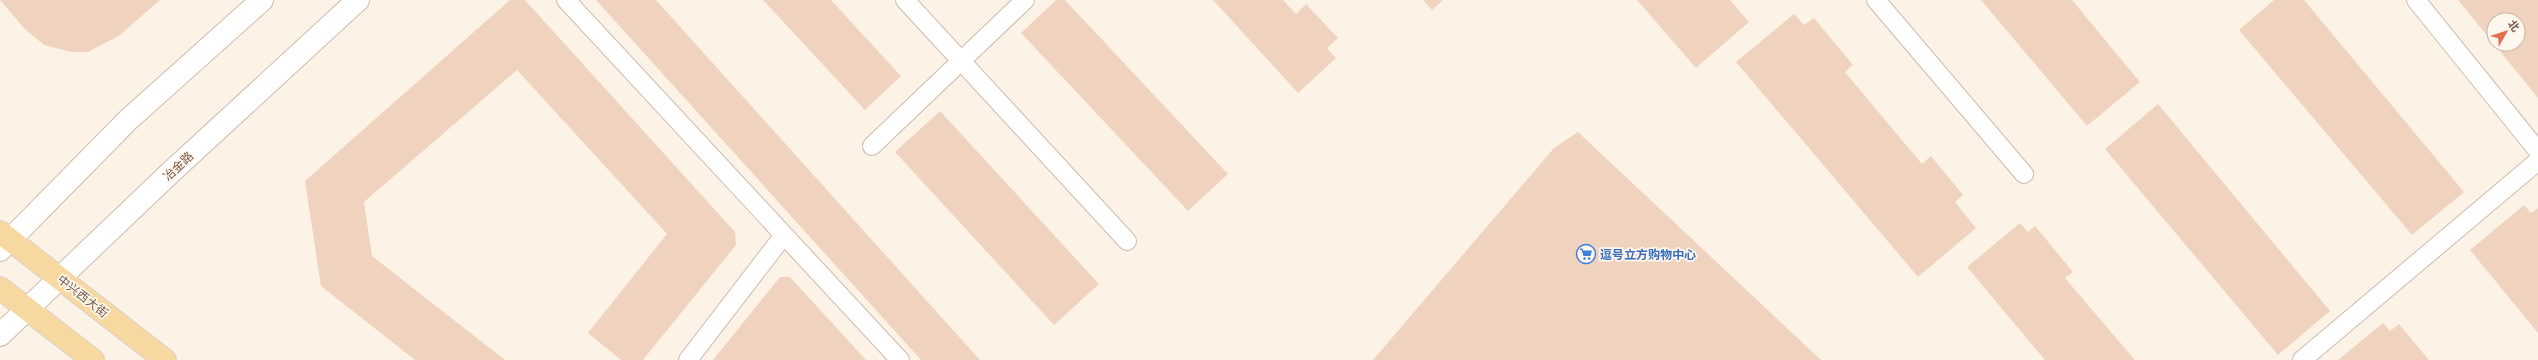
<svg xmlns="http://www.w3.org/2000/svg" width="2538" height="360" font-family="'IBM Plex Sans','Noto Sans SC',sans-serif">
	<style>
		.building { fill: #f0d3bf; fill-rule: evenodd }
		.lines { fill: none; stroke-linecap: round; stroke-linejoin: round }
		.service-casing { stroke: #cdbbad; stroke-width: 20 }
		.tertiary-casing { stroke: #cdbbad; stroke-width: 24 }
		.primary-casing { stroke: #d8d1cd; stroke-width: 24 }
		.service { stroke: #fff; stroke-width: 18 }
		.tertiary { stroke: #fff; stroke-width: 22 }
		.primary { stroke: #f8d8a1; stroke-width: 22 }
		.labels { text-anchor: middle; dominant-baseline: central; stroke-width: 3.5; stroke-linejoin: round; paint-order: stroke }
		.street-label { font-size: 12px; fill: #755a4c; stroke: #fef7ed }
		.shop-label { font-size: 12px; font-weight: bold; fill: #366cbe; stroke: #fef7ed; text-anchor: start }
	</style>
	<rect width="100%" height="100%" fill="#fcf3e6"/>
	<path class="building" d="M0,0H160L120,35L88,52H71L44,45L24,28Z
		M510,0H525L735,232L736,245L643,360H621L588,333L667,234L517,70L364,202L372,256L505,360H415L321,286L305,181Z
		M596,0H656L980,360H921Z
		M763,0H831L901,76L865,110Z
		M1056,0H1065L1228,174L1188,211L1021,33Z
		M1213,0H1283L1296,14L1306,4L1338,38L1327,48L1336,58L1298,93Z
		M1423,0H1443L1432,10Z
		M1637,0H1730L1749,22L1696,68Z
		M1981,0H2072L2140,82L2087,126Z
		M2274,0H2304L2464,192L2412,235L2239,30Z
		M2458,0H2538V98L2494,44ZM2494,20H2518V44H2494Z
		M1794,14L1804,25L1814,18L1853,65L1845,72L1922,164L1931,156L1963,195L1955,202L1976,228L1918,277L1736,62Z
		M2158,104L2330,311L2278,355L2105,149Z
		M940,111L1099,284L1054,325L895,152Z
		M1578,132L1821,360H1373L1554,148Z
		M2524,205L2531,213L2538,208V333L2470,250Z
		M2020,223L2028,232L2035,226L2073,272L2065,278L2135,360H2045L1967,267Z
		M780,277H790L866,360H713Z
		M2383,323L2390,331L2399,324L2429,360H2338Z"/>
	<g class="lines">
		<g class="service-casing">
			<path id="service" d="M566,0L900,360
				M905,0L1127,241
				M1876,0L2024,174
				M2416,0L2538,151
				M872,146L1025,0
				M688,360L784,235
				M2302,360L2538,161"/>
		</g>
		<g class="tertiary-casing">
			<path id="tertiary" d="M0,250L128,120L262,0
				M0,335L170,173L358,0"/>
		</g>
		<g class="primary-casing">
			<path id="primary" d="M0,232L165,360
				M0,288L93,360"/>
		</g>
		<use href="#service" class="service"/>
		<use href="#tertiary" class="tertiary"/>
		<use href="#primary" class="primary"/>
	</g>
	<defs>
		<g id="supermarket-ring" transform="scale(1)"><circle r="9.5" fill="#fef7ed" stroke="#3f7fe0" stroke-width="1.5"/><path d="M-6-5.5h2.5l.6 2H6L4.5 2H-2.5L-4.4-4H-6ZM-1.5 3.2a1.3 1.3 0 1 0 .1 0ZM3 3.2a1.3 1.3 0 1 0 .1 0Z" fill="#3f7fe0"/></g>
	</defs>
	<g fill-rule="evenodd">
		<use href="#supermarket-ring" x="1586" y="254"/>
	</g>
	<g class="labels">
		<g class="street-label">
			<text transform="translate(178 166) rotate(-43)">冶金路</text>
			<text transform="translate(83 296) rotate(38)">中兴西大街</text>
		</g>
		<g class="shop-label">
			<text x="1600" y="254">逗号立方购物中心</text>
		</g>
	</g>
	<g transform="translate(2506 32) rotate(51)"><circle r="19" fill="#fef7ed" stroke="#c7b8ad"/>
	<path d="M0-3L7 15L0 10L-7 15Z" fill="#e27050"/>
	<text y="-6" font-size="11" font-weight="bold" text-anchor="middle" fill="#755a4c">北</text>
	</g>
</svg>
